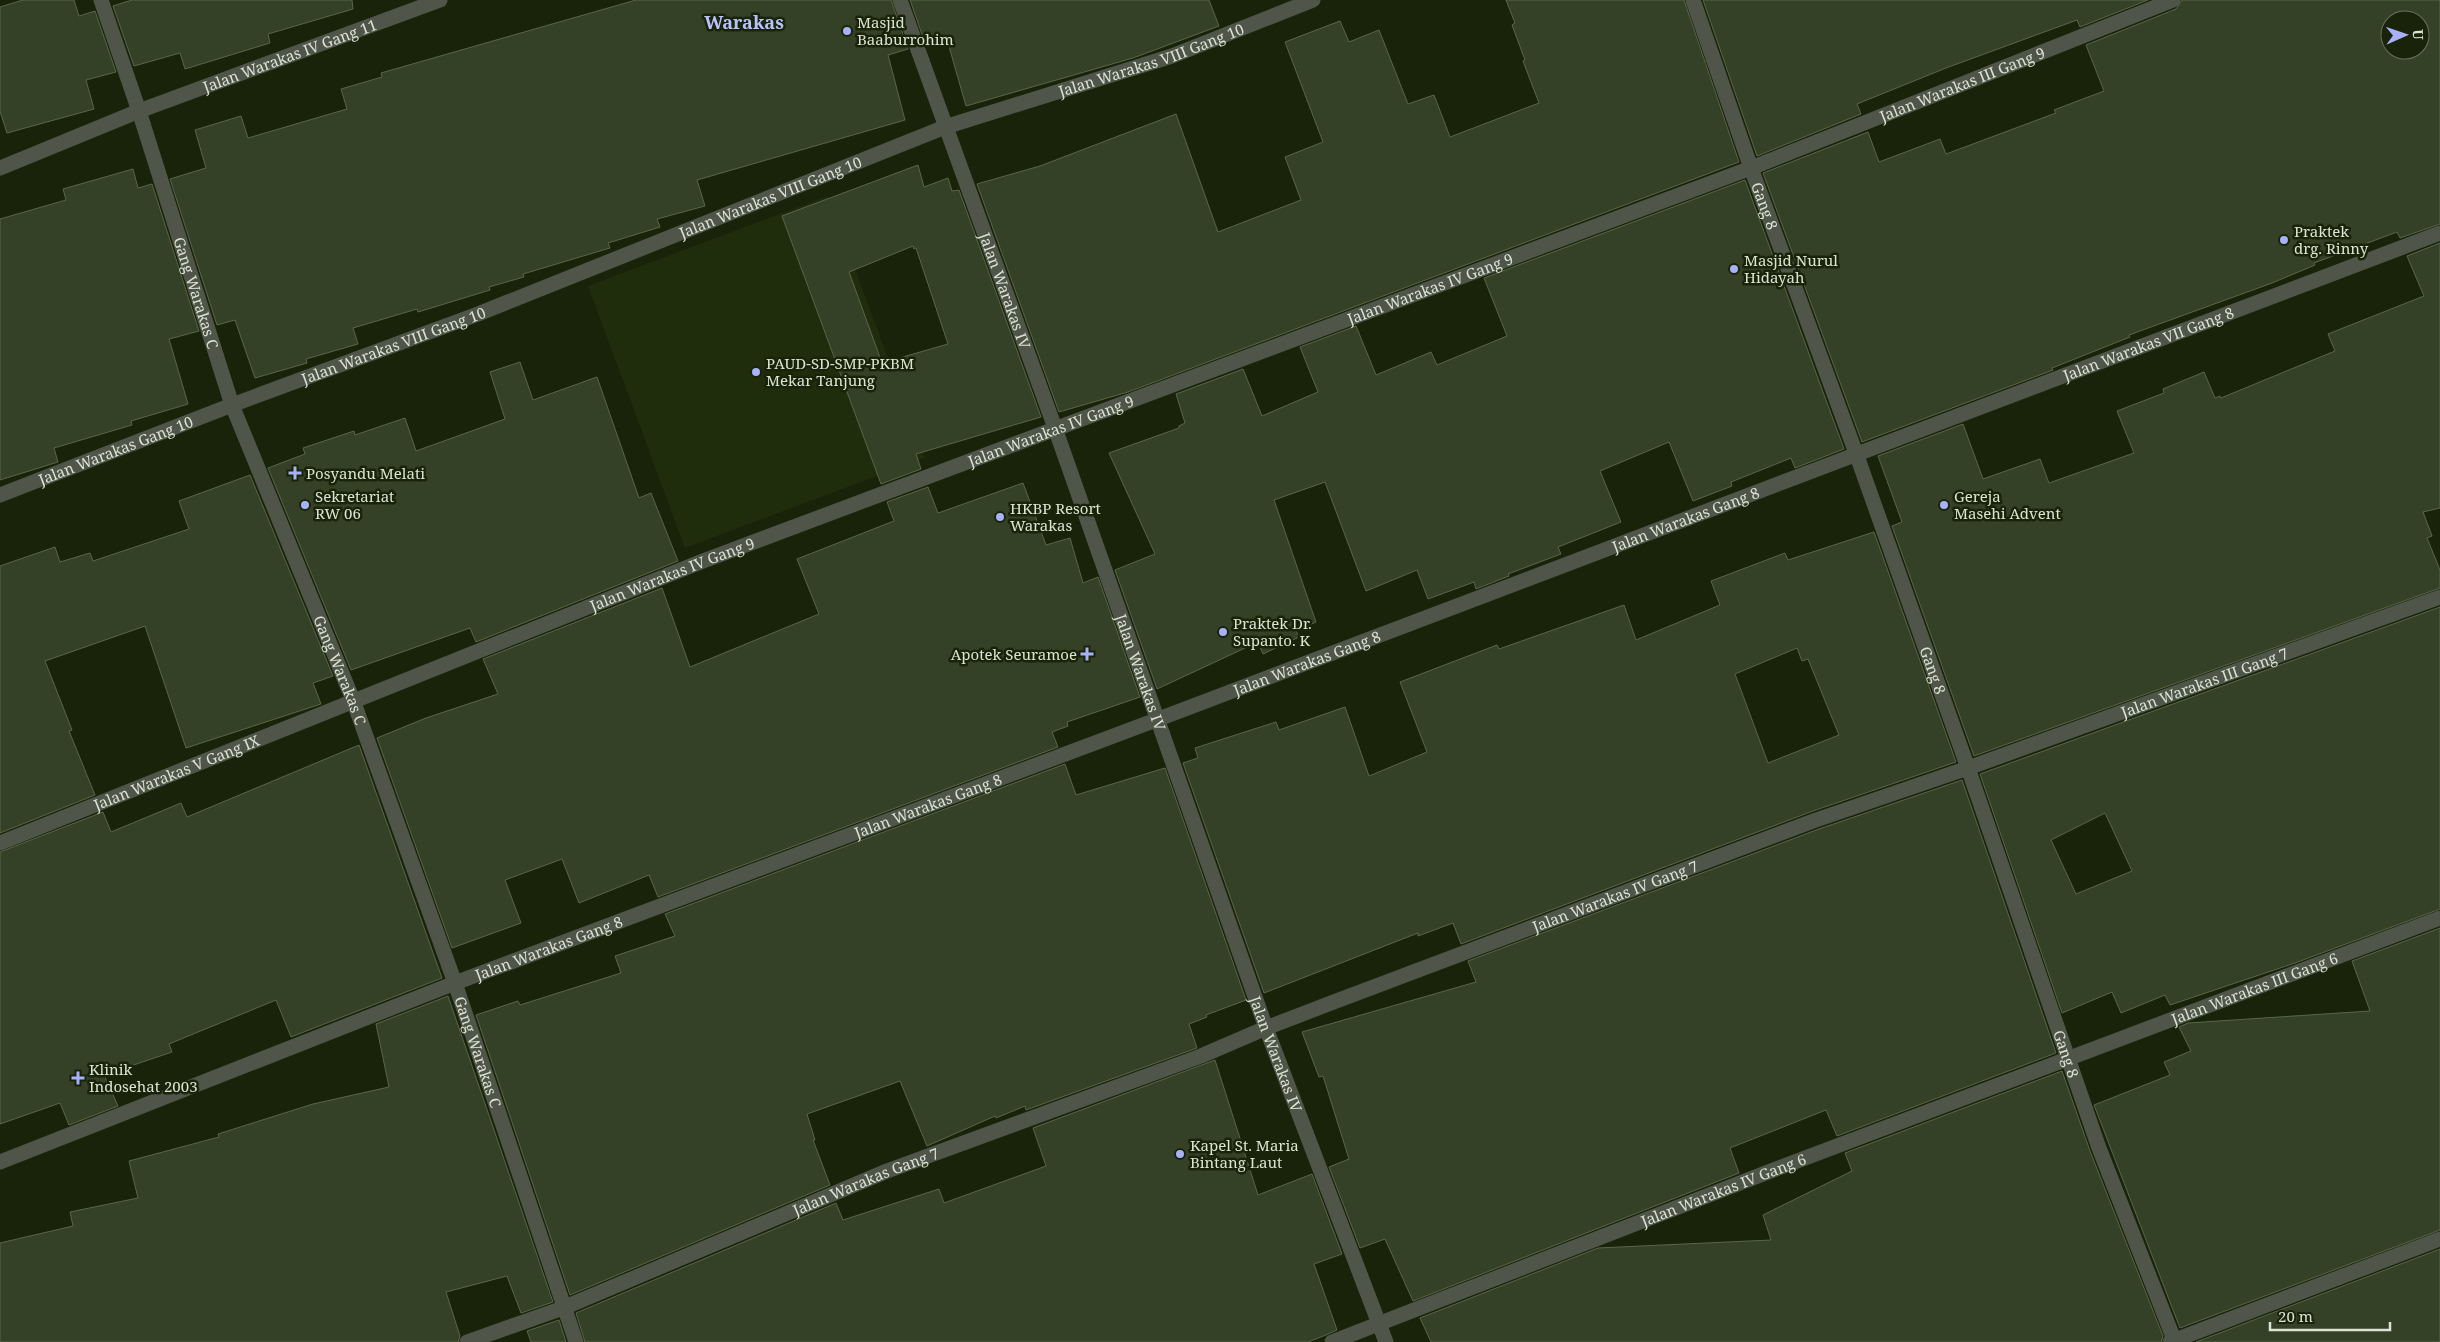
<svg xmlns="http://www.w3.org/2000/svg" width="2440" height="1342" font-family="'Noto Serif',serif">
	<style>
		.built { fill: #202d0c }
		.building { fill: #354126; stroke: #596649; fill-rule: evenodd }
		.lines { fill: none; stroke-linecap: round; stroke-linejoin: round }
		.minor { stroke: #4f5549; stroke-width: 15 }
		.poi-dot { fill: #a7b1fc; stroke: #192309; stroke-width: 2 }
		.labels { text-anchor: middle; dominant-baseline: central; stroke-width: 5; stroke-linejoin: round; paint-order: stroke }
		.poi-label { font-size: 15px; fill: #dbe3d3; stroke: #192309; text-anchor: start }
		.street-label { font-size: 15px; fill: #dbe3d3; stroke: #192309 }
		.quarter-label { font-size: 18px; font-weight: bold; fill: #b9c1fa; stroke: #192309 }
	</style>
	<rect width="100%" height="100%" fill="#192309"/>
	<path class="built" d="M828,196L925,458L685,548L588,286Z"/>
	<path class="building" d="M23,0H74L79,16L95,11L116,72L86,80L94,109L7,133L0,111V7Z
		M132,0H352L353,9L268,34L270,43L185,69L180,53L134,66L113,6Z
		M636,0H891L908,49L888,55L905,120L697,180L705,206L657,219L660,227L608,243L610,248L523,274L524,277L489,287L490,290L418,312L417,309L353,328L358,344L306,359L307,363L255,378L235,320L217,325L170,179L206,168L195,130L241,116L248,138L347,109L341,89L382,77L381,73Z
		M910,0H1209L1219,26L1133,58L966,106L946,36L925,43Z
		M1506,0H1684L1739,162L1128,392L1059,412L977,184L1040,166L1176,114L1218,232L1301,200L1285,157L1323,142L1285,42L1340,21L1349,42L1379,30L1408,104L1434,95L1450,137L1539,103L1523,61L1525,60L1512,25L1515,23Z
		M1703,0H2148L2080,27L2077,20L1946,68L1857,104L1861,114L1757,156Z
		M2182,0H2440V224L2400,238L2397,232L2314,263L2315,265L2272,283L2129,335L2130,337L2052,368L2053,370L1862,442L1763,173L1868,132L1879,162L1940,139L1946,154L2056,113L2054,110L2104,91L2086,45L2176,9ZM2390,20H2420V50H2390Z
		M918,165L924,187L948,178L952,191L959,190L1041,417L916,454L921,469L881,484L782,216ZM913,246L914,249L916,248L948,344L882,363L849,272Z
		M133,169L138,188L152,184L199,331L169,339L188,404L131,421L132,425L54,448L58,462L0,480V219L66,200L63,189Z
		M1745,180L1844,449L1795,468L1791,458L1731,482L1732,486L1693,501L1669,442L1600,471L1621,522L1558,547L1561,554L1508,574L1509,576L1476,589L1474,582L1428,599L1417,570L1366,591L1325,482L1274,500L1316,622L1296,631L1299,637L1263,654L1258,642L1157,689L1115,570L1155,554L1109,453L1179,428V426L1185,423L1176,394L1243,369L1262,416L1318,392L1300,347L1356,326L1376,375L1431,352L1437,365L1507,336L1484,278Z
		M2440,243V508L2423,512L2432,536L2427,538L2440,570V588L1974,756L1892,526L1902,522L1878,456L1963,424L1983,479L2040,459L2049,483L2134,453L2117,411L2164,393L2163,389L2204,372L2215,398L2220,396L2221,398L2335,351L2328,334L2424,296L2407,256Z
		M520,362L533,400L597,377L639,498L651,493L678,561L476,642L470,628L351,670L268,468L305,454L303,448L354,431L355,435L405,418L416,451L505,419L490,372Z
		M250,475L333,676L313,683L321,704L186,748L145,626L45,661L72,730L69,731L95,795L0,833V566L55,547L60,562L90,553L93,561L189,529L179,501Z
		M1023,483L1046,545L1070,538L1083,583L1098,577L1140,697L1067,722L1068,726L1052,732L1058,747L658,897L649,875L579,903L562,859L505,880L521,923L452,948L377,738L426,718L498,694L483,659L662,588L690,667L819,614L797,559L894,521L887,502L928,487L938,513Z
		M1874,532L1956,762L1813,811L1461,944L1453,923L1418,936V933L1264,993L1183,763L1198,758L1195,748L1276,722L1279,730L1345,707L1369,776L1427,752L1400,682L1497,645L1499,649L1624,605L1636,640L1720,605L1711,581L1785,553L1788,560ZM1797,648L1802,661L1808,659L1839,735L1768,763L1735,674Z
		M2440,607V909L2295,963L2170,1005L2165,995L2121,1013L2112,992L2062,1013L1980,774ZM2105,813L2132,871L2076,894L2051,840Z
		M359,745L442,978L291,1037L276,1000L169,1044L172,1052L104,1075L118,1106L69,1125L60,1103L0,1124V852L103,812L111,832L181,803L187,817Z
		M1065,764L1076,795L1165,768L1246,1000L1206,1015L1207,1017L1189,1024L1197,1048L1026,1110L1025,1106L996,1118L995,1116L927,1146L900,1081L807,1114L815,1140H813L830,1185L570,1295L476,1015L518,1001L520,1005L621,973L615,956L675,936L665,914Z
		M1962,780L2056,1053L1837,1136L1826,1110L1730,1148L1739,1173L1413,1301L1385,1239L1360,1248L1329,1167L1349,1159L1323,1076L1319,1077L1302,1032L1476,982L1468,961L1819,829Z
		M2440,928V1230L2180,1328L2094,1105L2170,1075L2164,1062L2191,1051L2179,1027L2188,1023L2370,1011L2352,961Z
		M448,996L553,1302L521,1313L507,1276L446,1292L460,1336L458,1342H0V1243L73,1226L70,1212L138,1198L129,1161L219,1137L218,1134L313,1104L389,1087L376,1024Z
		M1215,1060L1258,1195L1312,1174L1342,1254L1314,1264L1337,1330L1326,1335L1308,1342H585L576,1313L836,1203L843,1220L939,1189L944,1203L1046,1166L1033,1128Z
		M2062,1071L2090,1151L2163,1336L2161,1342H1431L1420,1318L1598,1248L1771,1240L1763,1215L1852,1171L1845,1153Z
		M2440,1249V1342H2196Z
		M559,1320L566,1342H531L527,1331Z"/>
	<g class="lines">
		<g class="minor">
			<path id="s1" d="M101,0L139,111L232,405L353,700L455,983L576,1342"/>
			<path id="s2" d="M900,0L1055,428L1266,1028L1386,1342"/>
			<path id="s3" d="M1693,0L1751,168L1857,456L1968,768L2099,1148L2175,1342"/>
			<path id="s4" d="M0,168L139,111L440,0"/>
			<path id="s5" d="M0,495L232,405L478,314L945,127L1172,56L1313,0"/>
			<path id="s6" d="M0,843L703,561L1751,168L2173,0"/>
			<path id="s7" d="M0,1162L455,983L1156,720L2440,233"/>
			<path id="s8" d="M467,1342L563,1308L887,1171L1201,1056L1266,1028L1331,1003L1816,820L1968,768L2440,597"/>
			<path id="s9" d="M1332,1342L1763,1174L2440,918"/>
			<path d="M2170,1342L2440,1239"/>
		</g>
	</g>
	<g class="poi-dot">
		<circle cx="847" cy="31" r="5"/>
		<circle cx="2284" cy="240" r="5"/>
		<circle cx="1734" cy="269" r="5"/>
		<circle cx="756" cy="372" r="5"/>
		<path d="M292.5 465.5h5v5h5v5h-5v5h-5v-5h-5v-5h5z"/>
		<circle cx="305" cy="505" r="5"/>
		<circle cx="1944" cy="505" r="5"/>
		<circle cx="1000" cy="517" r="5"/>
		<circle cx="1223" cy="632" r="5"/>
		<path d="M1084.5 646.5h5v5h5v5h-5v5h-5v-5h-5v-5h5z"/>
		<path d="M75.5 1070.5h5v5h5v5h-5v5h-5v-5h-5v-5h5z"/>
		<circle cx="1180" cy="1154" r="5"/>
	</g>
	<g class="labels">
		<g class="poi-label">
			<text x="857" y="22">Masjid<tspan x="857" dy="17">Baaburrohim</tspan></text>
			<text x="2294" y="231">Praktek<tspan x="2294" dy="17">drg. Rinny</tspan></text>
			<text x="1744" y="260">Masjid Nurul<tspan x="1744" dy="17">Hidayah</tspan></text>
			<text x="766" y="363">PAUD-SD-SMP-PKBM<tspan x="766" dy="17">Mekar Tanjung</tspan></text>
			<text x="306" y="473">Posyandu Melati</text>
			<text x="315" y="496">Sekretariat<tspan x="315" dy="17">RW 06</tspan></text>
			<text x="1954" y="496">Gereja<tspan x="1954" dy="17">Masehi Advent</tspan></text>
			<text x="1010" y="508">HKBP Resort<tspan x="1010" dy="17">Warakas</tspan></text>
			<text x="1233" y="623">Praktek Dr.<tspan x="1233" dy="17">Supanto. K</tspan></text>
			<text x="1077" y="654" text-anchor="end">Apotek Seuramoe</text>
			<text x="89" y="1069">Klinik<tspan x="89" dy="17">Indosehat 2003</tspan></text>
			<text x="1190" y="1145">Kapel St. Maria<tspan x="1190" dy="17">Bintang Laut</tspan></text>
		</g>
		<g class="street-label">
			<text stroke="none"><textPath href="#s4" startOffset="311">Jalan Warakas IV Gang 11</textPath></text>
			<text stroke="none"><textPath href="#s5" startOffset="1231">Jalan Warakas VIII Gang 10</textPath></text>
			<text stroke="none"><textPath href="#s6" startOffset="2104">Jalan Warakas III Gang 9</textPath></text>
			<text stroke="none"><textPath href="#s5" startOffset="826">Jalan Warakas VIII Gang 10</textPath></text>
			<text stroke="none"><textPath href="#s3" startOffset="218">Gang 8</textPath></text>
			<text stroke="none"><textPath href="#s6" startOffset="1534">Jalan Warakas IV Gang 9</textPath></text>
			<text stroke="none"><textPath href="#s2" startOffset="309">Jalan Warakas IV</textPath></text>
			<text stroke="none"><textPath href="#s1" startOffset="308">Gang Warakas C</textPath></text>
			<text stroke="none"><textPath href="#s7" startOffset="2299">Jalan Warakas VII Gang 8</textPath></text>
			<text stroke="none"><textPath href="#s5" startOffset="421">Jalan Warakas VIII Gang 10</textPath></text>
			<text stroke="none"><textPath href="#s6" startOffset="1129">Jalan Warakas IV Gang 9</textPath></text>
			<text stroke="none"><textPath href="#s5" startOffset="124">Jalan Warakas Gang 10</textPath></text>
			<text stroke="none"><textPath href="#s7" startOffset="1804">Jalan Warakas Gang 8</textPath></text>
			<text stroke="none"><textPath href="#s6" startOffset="724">Jalan Warakas IV Gang 9</textPath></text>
			<text stroke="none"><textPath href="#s7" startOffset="1399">Jalan Warakas Gang 8</textPath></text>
			<text stroke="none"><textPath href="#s1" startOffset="712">Gang Warakas C</textPath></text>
			<text stroke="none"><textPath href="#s3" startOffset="712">Gang 8</textPath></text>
			<text stroke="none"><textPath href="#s2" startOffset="714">Jalan Warakas IV</textPath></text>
			<text stroke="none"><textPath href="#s8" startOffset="1859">Jalan Warakas III Gang 7</textPath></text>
			<text stroke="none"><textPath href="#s6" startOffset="190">Jalan Warakas V Gang IX</textPath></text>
			<text stroke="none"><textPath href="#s7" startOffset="994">Jalan Warakas Gang 8</textPath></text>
			<text stroke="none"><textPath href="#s8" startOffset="1232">Jalan Warakas IV Gang 7</textPath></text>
			<text stroke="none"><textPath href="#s7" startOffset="589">Jalan Warakas Gang 8</textPath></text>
			<text stroke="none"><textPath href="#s9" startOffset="988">Jalan Warakas III Gang 6</textPath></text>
			<text stroke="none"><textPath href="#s1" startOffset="1118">Gang Warakas C</textPath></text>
			<text stroke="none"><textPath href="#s2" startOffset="1119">Jalan Warakas IV</textPath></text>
			<text stroke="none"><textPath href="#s3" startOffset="1118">Gang 8</textPath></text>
			<text stroke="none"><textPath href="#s8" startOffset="430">Jalan Warakas Gang 7</textPath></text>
			<text stroke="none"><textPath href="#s9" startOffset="420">Jalan Warakas IV Gang 6</textPath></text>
		</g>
		<g class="quarter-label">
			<text x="744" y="22">Warakas</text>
		</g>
	</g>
	<g transform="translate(2405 35) rotate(88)"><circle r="24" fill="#192309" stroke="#67705a"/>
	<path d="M0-4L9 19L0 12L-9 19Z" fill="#a7b1fc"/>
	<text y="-8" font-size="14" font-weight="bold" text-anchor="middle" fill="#dbe3d3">U</text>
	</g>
	<path d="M2270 1322v8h120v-8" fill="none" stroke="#dbe3d3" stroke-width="2.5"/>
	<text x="2278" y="1322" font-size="15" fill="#dbe3d3" stroke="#192309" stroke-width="4" paint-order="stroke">20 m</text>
</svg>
